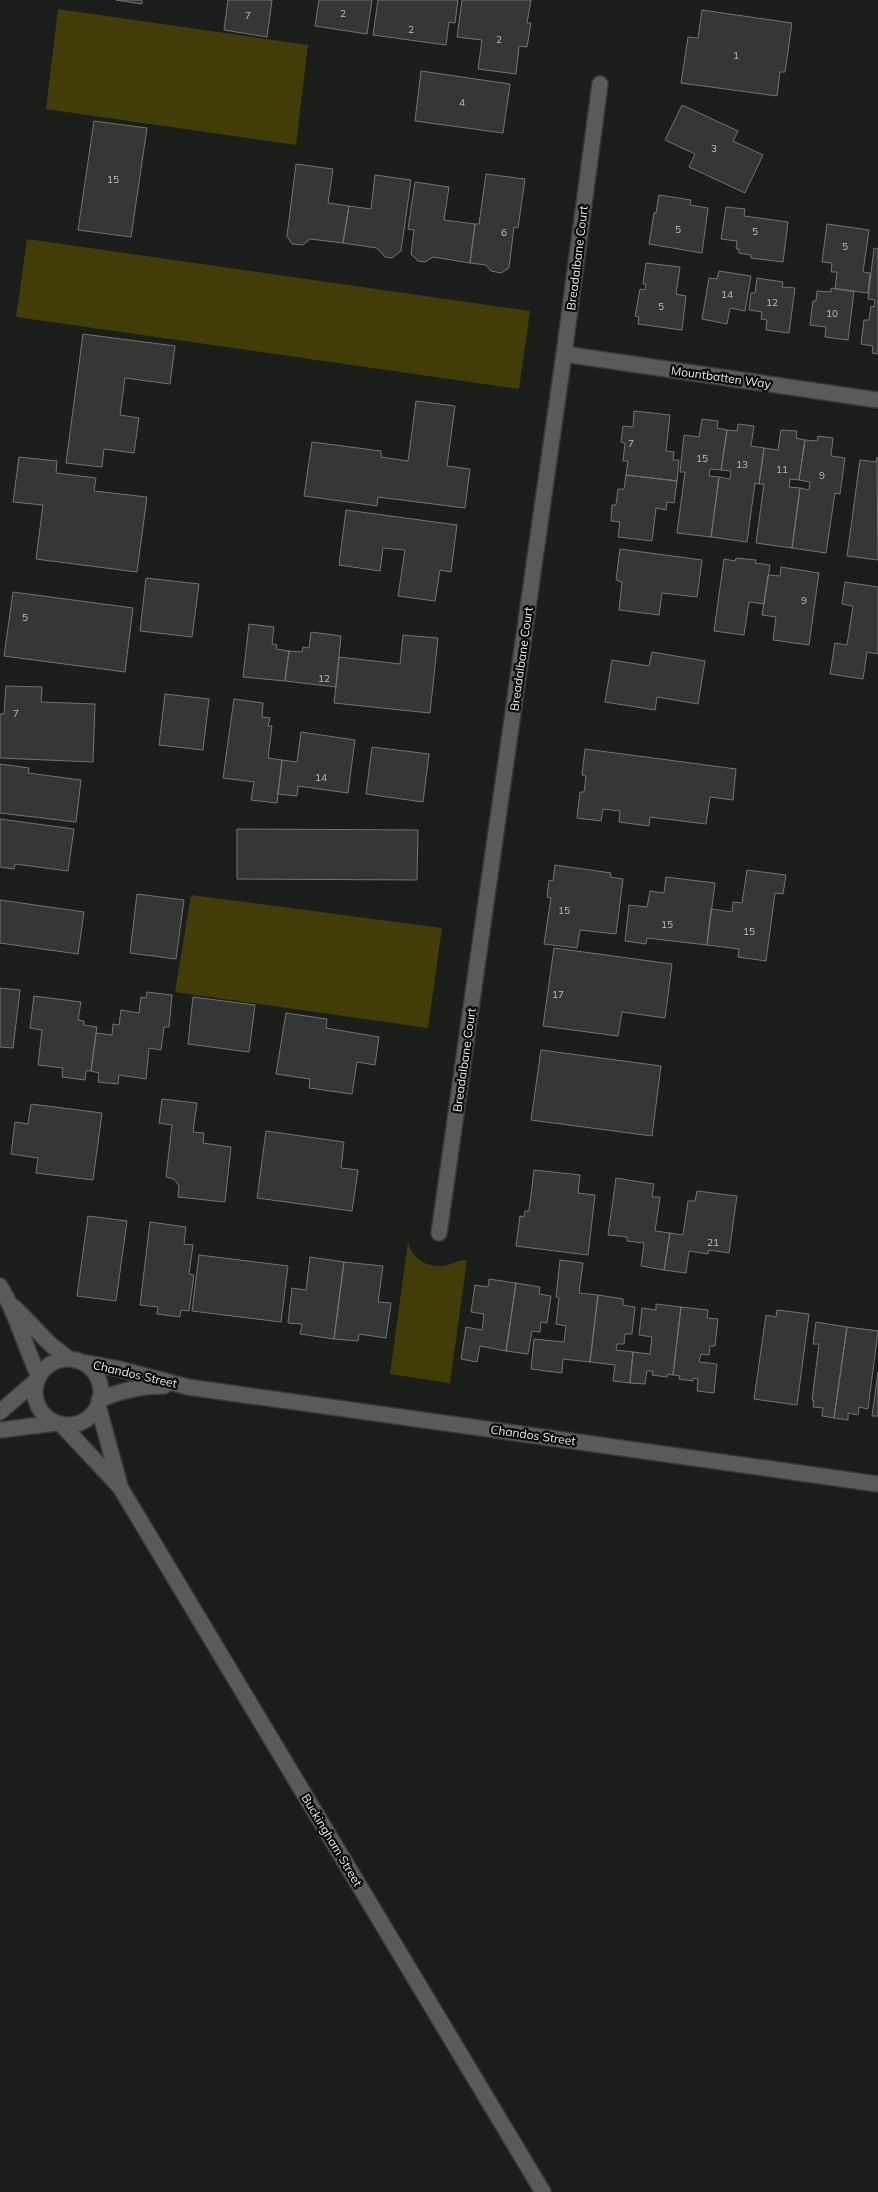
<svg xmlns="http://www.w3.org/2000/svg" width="878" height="2192" font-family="Mulish,sans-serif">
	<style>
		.green { fill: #413c08 }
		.building { fill: #353633; stroke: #737471 }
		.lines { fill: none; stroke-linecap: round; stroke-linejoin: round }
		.minor-casing { stroke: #383938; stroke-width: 18 }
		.minor { stroke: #585b59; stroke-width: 15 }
		.labels { text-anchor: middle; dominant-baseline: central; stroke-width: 4.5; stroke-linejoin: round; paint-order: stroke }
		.number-label { font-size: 10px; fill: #bdbebc }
		.street-label { font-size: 12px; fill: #eaecea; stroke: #060706 }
	</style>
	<rect width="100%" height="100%" fill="#1b1d1b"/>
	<path class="green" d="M58,9L308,45L296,145L46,109Z
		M27,239L530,311L519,389L16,317Z
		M191,895L442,928L428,1028L175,992Z
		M408,1242C413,1260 428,1269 448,1265C454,1263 460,1260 467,1260L450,1383L390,1374Z"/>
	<path class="building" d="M116,0H142V4Z
		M228,0H272L267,37L224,30Z
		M319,0H372L367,34L315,26Z
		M378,0H458L455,23L449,22L446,45L373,35Z
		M462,0H531L527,23H531L527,47L519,46L516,74L478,69L482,40L457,37Z
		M702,10L792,23L785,72H780L777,96L681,83L688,37L698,38Z
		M421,71L510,84L503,133L415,121Z
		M682,105L738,131L733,141L763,155L745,193L689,167L695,154L665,140Z
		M94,121L147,128L131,237L78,230Z
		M296,164L333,169L328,203L349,206L343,243L310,239L303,245L292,244L287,236Z
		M486,174L525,179L518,228L514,227L509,268L501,273L491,271L486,265L470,263L475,224H479Z
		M375,175L411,180L401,251L392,258L385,257L377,248L343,243L349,206L371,209Z
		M415,182L449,187L444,220L475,224L470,263L433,257L425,262L418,261L411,254L414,230L408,229Z
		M659,195L691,200L690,205L708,208L702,253L649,244L654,213H656Z
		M726,207L745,209L744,216L788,222L783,262L751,258V255L739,253V249H736L737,241L721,239Z
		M827,224L869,230L863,272L870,273L868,293L835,289L837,272H831L832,263L822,262Z
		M874,248L878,249V354L872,353L873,346L861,344L864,320H869L871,306L874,307L875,300L868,299Z
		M646,263L680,267L676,294L686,296L682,330L638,324L639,317L635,316L640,289L645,290L646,284H643Z
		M719,271L751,276L745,311L730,308L727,324L702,319L709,278L717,279Z
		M757,278L783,282L782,287L795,288L789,333L766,330L767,320L761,319L762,312L749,310L751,293H755Z
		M831,288L854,291L848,340L825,337L826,327L810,325L813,301H816L817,291L831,292Z
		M83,334L175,346L170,384L125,378L120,415L139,418L134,453L104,449L102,467L66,463Z
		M416,401L455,406L447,466L470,469L465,508L378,497L377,506L304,496L312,442L381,451V457L408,461Z
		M634,411L670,415L666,451L674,452L673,460H679L677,481L626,475L628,461H623L625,443L621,442L623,426L633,427Z
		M702,419L718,421L717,428L727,430L721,470L710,469L709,476L719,477L711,537L677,533L685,472H680L684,435L699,437Z
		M738,424L754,426L751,446L764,448L759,484L755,483L747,542L711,537L719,477L730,479L731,471L721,470L727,430L737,431Z
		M781,430L797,431L796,438L805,440L799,480L790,479L789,487L800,488L792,548L756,543L764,484H759L764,448L778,450Z
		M818,436L833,438L831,456L845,458L840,494L835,493L826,553L792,548L800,488L809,490L810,482L799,480L805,440L817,441Z
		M19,457L57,461L56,473L96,478L94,491L147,497L137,572L36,559L43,505L13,502Z
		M877,457L878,560L847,556L860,460L876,462Z
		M626,475L677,481L674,503L667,502L666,510L656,508L652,541L618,537L620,522L611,521L612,505H616L618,489H624Z
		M346,510L457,525L451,572L440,570L435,601L398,596L405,550L383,548L380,571L339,565Z
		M620,549L702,560L697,597L662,593L659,615L619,610L622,582L616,580Z
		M736,558L756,560L755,563L770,565L764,604L749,602L744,635L714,631L724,559L735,561Z
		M781,567L819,573L809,645L773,640L776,617L762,615L768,575L780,576Z
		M146,578L199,584L192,637L140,631Z
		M845,582L878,587V654L867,652L863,679L830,674L835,643L847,645L853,606L842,604Z
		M13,592L133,608L125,672L4,656Z
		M249,624L274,627L272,644L277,645L276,649L289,651L285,681L243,677Z
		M311,632L341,636L336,687L285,681L289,651L302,652L303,647L309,648Z
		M403,635L438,638L430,713L334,703L339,657L400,664Z
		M652,652L705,661L698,704L657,697L655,710L605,702L612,660L649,666Z
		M6,686L42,687L41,702L95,704L93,762L0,758V714H4Z
		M165,694L209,699L203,750L159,745Z
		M234,699L263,703L262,717L270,718L268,726H272L268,758L282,760L277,803L251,800L254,782L223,778Z
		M301,732L355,740L348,793L298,786L297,796L278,794L282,760L297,762Z
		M372,747L429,754L423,802L366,794Z
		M585,749L736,769L733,800L710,797L706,824L650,817L649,826L619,822L620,811L603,809L601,821L577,818L580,792H584L586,776L582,775Z
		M0,764L29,768L28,773L81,780L76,822L0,813Z
		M0,819L74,829L68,871L15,864L14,869L0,867Z
		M237,829L418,830L417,880L237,879Z
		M555,865L611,873L610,877L623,879L616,934L580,930L577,948L544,944L551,898L547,897L549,880L553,881Z
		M747,870L786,875L783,894L775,893L766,961L738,957L739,949L707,945L711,909L732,912L733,902L742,903Z
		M666,877L715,883L707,945L647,938L646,944L625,941L629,905L647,907L650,891L664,893Z
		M137,894L184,900L176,959L130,953Z
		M0,900L84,912L78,954L0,943Z
		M554,948L672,964L665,1018L622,1012L618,1036L543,1026Z
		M0,988L20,990L13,1048L0,1047Z
		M147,992L172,995L169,1027H164L161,1050L149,1048L146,1079L119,1075L118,1084L98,1082L99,1073L91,1071L96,1033L112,1035L113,1024L119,1025L121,1010L139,1013L141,997L146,998Z
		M34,996L81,1002L78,1020L84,1021V1025L97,1027L91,1071H86L85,1080L62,1077L63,1068L38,1065L42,1030L30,1028Z
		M193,997L255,1005L249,1052L188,1044Z
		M286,1013L327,1019L326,1028L379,1037L375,1065L357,1062L352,1094L309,1088L310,1079L276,1074Z
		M541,1050L661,1066L652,1136L531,1120Z
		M162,1099L197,1103L193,1132L204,1133L203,1143L231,1147L225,1202L178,1197L179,1186L174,1179L166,1177L172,1125L159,1123Z
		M31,1104L102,1113L93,1180L36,1173L38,1158L11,1154L15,1122L28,1124Z
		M266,1131L344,1142L341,1168L358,1170L352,1211L257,1198Z
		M534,1170L580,1175L578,1193L595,1195L588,1255L516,1246L520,1216L524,1217L525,1211H529Z
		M616,1178L654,1184L652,1197H660L655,1231L670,1233L664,1270L641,1266L644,1243L627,1241V1237L608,1235Z
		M697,1191L737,1196L729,1253L709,1250L708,1254L689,1251L686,1273L664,1270L670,1233L683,1235L688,1201H695Z
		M88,1216L127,1221L116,1301L77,1296Z
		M150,1222L186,1227L184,1244L193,1245L189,1274L194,1275L189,1311L181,1310L180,1317L157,1314L158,1307L140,1305Z
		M199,1255L288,1266L281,1322L192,1311Z
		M310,1257L344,1262L334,1339L300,1334L302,1324L288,1323L292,1288L306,1290Z
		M560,1260L583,1263L579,1293L598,1295L590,1362L563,1359L562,1373L531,1369L534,1339L564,1342L566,1326L556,1324L559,1298L556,1297Z
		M344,1262L383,1266L378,1302L391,1303L386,1338L359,1334L358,1341L334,1339Z
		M489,1279L516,1283L506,1351L480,1346L477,1362L461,1359L466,1327L482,1330L484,1314L471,1312L475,1285L488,1287Z
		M516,1283L540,1287L539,1294L551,1296L547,1323L541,1322L540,1332L532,1331L528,1354L506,1351Z
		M598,1295L623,1299V1305L635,1307L632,1334H625L624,1344H617L616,1350L633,1352L630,1383L613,1381L615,1365L590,1362Z
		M656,1304L681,1307L673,1375L668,1374L667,1377L652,1375L653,1371H647L645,1384L630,1383L633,1352L650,1354L652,1337L639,1335L642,1308L656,1310Z
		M681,1307L708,1310L707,1318L718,1319L715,1346H710L709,1355L701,1354L699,1362L717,1364L714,1393L697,1391L698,1379L693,1378V1381L679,1379L680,1376L673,1375Z
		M777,1310L809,1314L797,1405L754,1399L766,1315L776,1317Z
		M816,1322L847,1327L834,1418L822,1416L823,1408L813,1407L814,1401L812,1400L819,1344H813Z
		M847,1327L878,1331L868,1409L859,1407L858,1415L848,1413V1420L834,1418Z
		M878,1372V1416H872Z"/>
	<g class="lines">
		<g class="minor-casing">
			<path id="minor" d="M564,354L878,400
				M439,1233L564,354L600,84
				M0,1286C17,1314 25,1347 39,1377
				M14,1307L51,1345L69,1359
				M35 1392a33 33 0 1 1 66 0a33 33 0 1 1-66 0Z
				M81,1362L119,1369L188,1387L878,1484
				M99,1400C121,1390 140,1386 164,1386
				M98,1405L120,1486
				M0,1412L37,1380
				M61,1424L120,1487L543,2192
				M0,1430L56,1423"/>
		</g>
		<use href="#minor" class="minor"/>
	</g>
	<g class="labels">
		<g class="number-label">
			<text x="343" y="13">2</text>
			<text x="248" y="15">7</text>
			<text x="411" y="29">2</text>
			<text x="499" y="39">2</text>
			<text x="736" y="55">1</text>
			<text x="462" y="102">4</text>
			<text x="714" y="148">3</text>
			<text x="113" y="179">15</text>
			<text x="678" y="229">5</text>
			<text x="755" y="231">5</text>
			<text x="504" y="232">6</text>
			<text x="845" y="246">5</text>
			<text x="727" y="294">14</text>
			<text x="772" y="302">12</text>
			<text x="661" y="306">5</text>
			<text x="832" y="313">10</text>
			<text x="631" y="443">7</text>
			<text x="702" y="458">15</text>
			<text x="742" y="464">13</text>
			<text x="782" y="469">11</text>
			<text x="822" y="475">9</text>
			<text x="804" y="600">9</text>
			<text x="25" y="617">5</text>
			<text x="324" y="678">12</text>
			<text x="16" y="713">7</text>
			<text x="321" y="777">14</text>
			<text x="564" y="910">15</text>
			<text x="667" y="924">15</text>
			<text x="749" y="931">15</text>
			<text x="558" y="994">17</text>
			<text x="713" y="1242">21</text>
		</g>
		<g class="street-label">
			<text transform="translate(577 258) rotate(-83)">Breadalbane Court</text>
			<text transform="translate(721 377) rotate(8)">Mountbatten Way</text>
			<text transform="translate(521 659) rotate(-82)">Breadalbane Court</text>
			<text transform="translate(464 1060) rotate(-82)">Breadalbane Court</text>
			<text transform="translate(135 1374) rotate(13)">Chandos Street</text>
			<text transform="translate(533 1435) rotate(8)">Chandos Street</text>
			<text transform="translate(332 1840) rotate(59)">Buckingham Street</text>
		</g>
	</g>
</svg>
